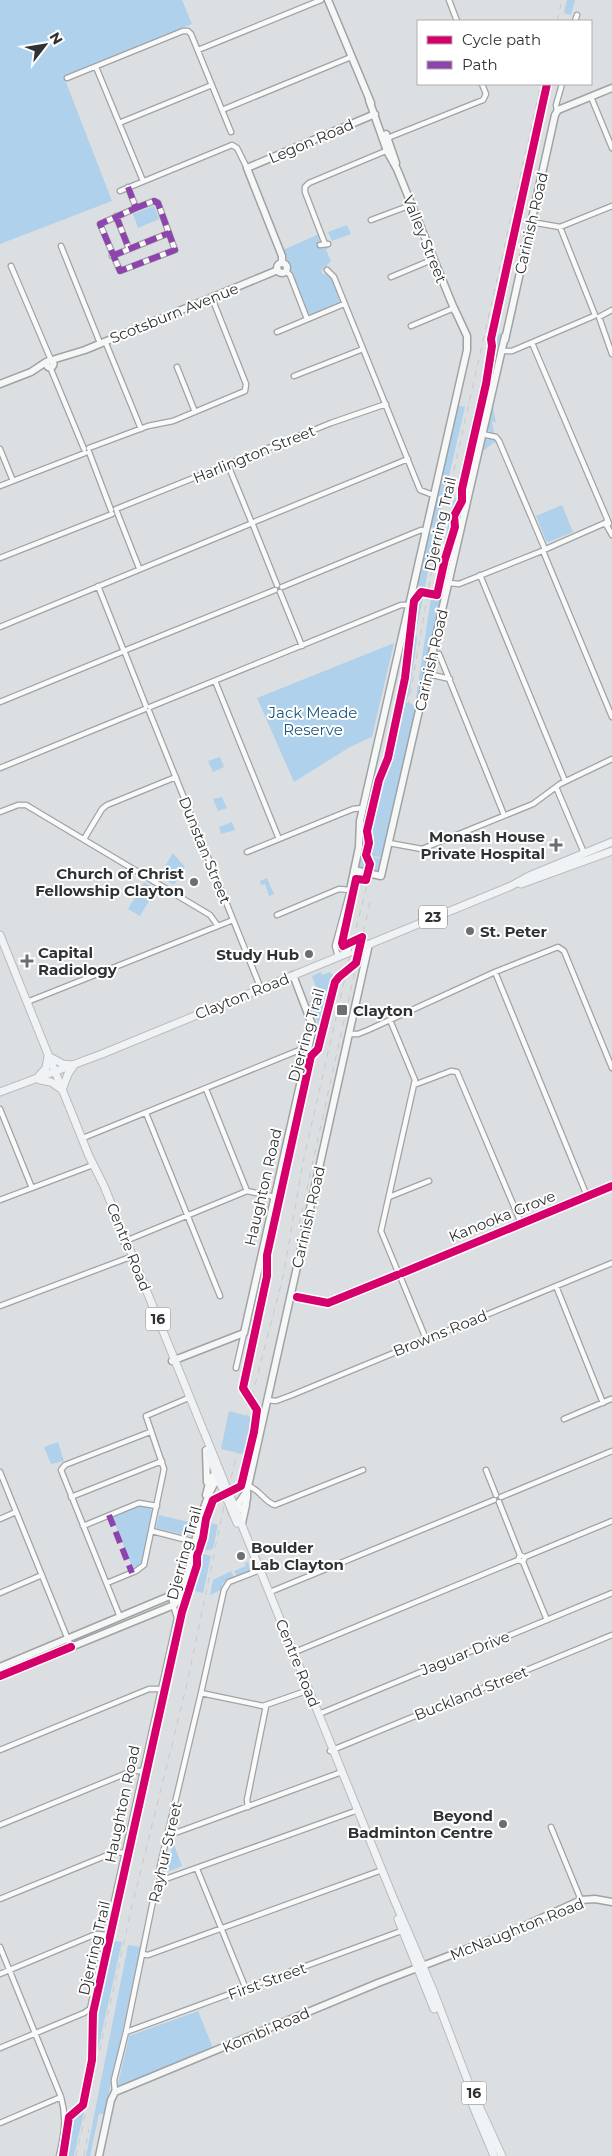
<svg xmlns="http://www.w3.org/2000/svg" width="612" height="2156" font-family="Montserrat,sans-serif">
	<style>
		.green { fill: #afd1ec }
		.lines { fill: none; stroke-linecap: round; stroke-linejoin: round }
		.street-casing { stroke: #a0a2a3; stroke-width: 7 }
		.secondary-casing { stroke: #a0a2a3; stroke-width: 9 }
		.primary-casing { stroke: #babbbc; stroke-width: 9 }
		.street { stroke: #fafafa; stroke-width: 4.5 }
		.secondary { stroke: #f6f7f7; stroke-width: 6 }
		.primary { stroke: #f0f3f5; stroke-width: 7 }
		.rail { stroke: #c8c9c9; stroke-width: 1; stroke-dasharray: 6 6; stroke-linecap: butt }
		.quiet { stroke: #8e44ad; stroke-width: 6; stroke-dasharray: 12 6; stroke-linecap: butt }
		.cycleway-casing { stroke: #fff; stroke-width: 11 }
		.cycleway { stroke: #d6006c; stroke-width: 8 }
		.poi-dot { fill: #6c6e6f; stroke: #fff; stroke-width: 2 }
		.labels { text-anchor: middle; dominant-baseline: central; stroke-width: 4; stroke-linejoin: round; paint-order: stroke }
		.shield { fill: #fff; stroke: #6e6f70; stroke-width: 1 }
		.shield-label { font-size: 14px; font-weight: bold; fill: #303132 }
		.street-label { font-size: 15px; fill: #303132; stroke: #fff }
		.park-label { font-size: 15px; fill: #1d567f; stroke: #fff }
		.poi-label { font-size: 15px; font-weight: bold; fill: #303132; stroke: #fff; text-anchor: end }
	</style>
	<rect width="100%" height="100%" fill="#dcdfe1"/>
	<path class="green" d="M0,0H182L192,24L64,77L112,201L0,244Z
		M567,0H575L571,15L564,13Z
		M154,206L159,219L138,228L133,214Z
		M347,225L351,234L332,241L328,232Z
		M319,234L320,240L317,245L320,248L329,247L326,250L331,261L321,271L323,274H327L332,278L340,302L311,315L307,312L283,250Z
		M500,333L503,336L443,596L436,594L437,578L454,498L463,499L471,453L465,451L483,371L485,370L483,369L490,340H492L493,334L499,335Z
		M456,405L465,407L437,528L428,527Z
		M493,407L496,423L492,421L494,432L493,433L488,431L487,427Z
		M487,438H494L496,441L483,451L481,457L484,440Z
		M562,505L573,532L549,542L546,541L536,516Z
		M427,532L436,536L424,590H422L418,585L415,590Z
		M422,593H424L416,632L417,640L409,695L406,702L415,705L431,597L434,595L443,598L382,858L367,854L370,842L368,831L380,779L387,763L406,676L415,621L414,608Z
		M394,643L372,737L350,747L294,782L257,698Z
		M220,757L224,767L213,772L208,761Z
		M222,797L227,808L218,811L213,799Z
		M232,822L235,830L221,834L219,827Z
		M362,825L366,831L367,842L365,854L369,863L367,870L361,868L358,863Z
		M173,853L185,867L174,885L159,876Z
		M368,856L382,859L379,869L376,871L369,870L370,863Z
		M267,878L274,894L269,896L265,884L261,885L260,881Z
		M144,882L156,889L140,916L128,909Z
		M321,972L322,975L330,972L334,976L317,1049L315,1044L319,1026L309,1001L319,996L312,976Z
		M229,1411L255,1418L247,1455L221,1449Z
		M58,1442L64,1461L51,1464L44,1447Z
		M142,1505L150,1508L152,1511L141,1564L133,1569L112,1516Z
		M159,1515L193,1523L190,1536L156,1528Z
		M209,1523L218,1525L213,1549L203,1551Z
		M203,1554L211,1556L203,1593L195,1591Z
		M248,1562L250,1570L237,1576L234,1571L246,1566L245,1563Z
		M231,1571L234,1577L223,1583L221,1590L210,1595L213,1580Z
		M173,1842L182,1866L167,1872Z
		M110,1940L122,1942L74,2156H64L69,2133L70,2119L84,2105L92,2069L95,2010Z
		M128,1945L141,1947L106,2106L104,2114H99L90,2156H86Z
		M198,2011L213,2048L120,2087L118,2084L129,2036Z"/>
	<g class="lines">
		<g class="street-casing">
			<path id="street" d="M449,0L457,21
				M575,21L577,15
				M198,50L321,0
				M96,67L143,181
				M67,78L183,31H188L191,34L231,132
				M591,97L612,148
				M222,110L351,57
				M557,111L556,105L562,84
				M119,123L212,85
				M385,139L483,100L486,94L482,84
				M128,187L136,208L100,224L120,271L175,250L158,203L154,201L136,208
				M120,191L232,145L237,148L247,168
				M116,216L129,249
				M371,220L411,205
				M531,222L560,227L612,206
				M560,227L595,315
				M325,244L305,192V187L309,183L388,150
				M320,245L328,244
				M61,246L100,343
				M112,256L169,233
				M11,266L51,360
				M327,270L334,277L420,490L433,495
				M286,271L290,275L307,319
				M391,277L434,259
				M599,317L612,354
				M599,317L612,310
				M411,326L454,308
				M277,332L344,304
				M105,341L141,429
				M532,343L608,521
				M501,351H512L594,316
				M50,367L84,449
				M177,367L195,412
				M294,376L363,349
				M482,434L496,437L499,441L544,547
				M89,448L148,426L173,421L245,391L246,384L212,298
				M0,449L13,481
				M89,452L111,510
				M228,465L251,521
				M0,486L85,453
				M116,509L331,423L386,404
				M117,512L139,568
				M607,521L609,523L607,526L605,524Z
				M254,522L408,459
				M253,525L277,585
				M607,526L612,535
				M546,549L605,523
				M543,551L612,717
				M0,558L112,514
				M480,575L565,781
				M449,583L459,584L542,551
				M98,586L123,649
				M282,587L421,530L425,531
				M280,592L302,646
				M0,627L250,524
				M126,650L275,590
				M125,653L146,706
				M439,654L504,815
				M428,674L450,679
				M215,681L279,839
				M0,702L122,652
				M150,707L401,605H408
				M149,711L261,989
				M0,768L145,709
				M556,787L584,853
				M0,812L18,805H26L210,915L218,926
				M84,839L102,809L107,805L176,777
				M389,843L422,849L533,804L560,784L612,759
				M247,852L353,809L363,808
				M277,915L339,889L350,890L335,946L338,957
				M340,931L341,947L344,950L350,951
				M495,972L587,1196
				M27,1002L233,920
				M390,1020L415,1080L381,1231L398,1272
				M349,1034H358L368,1030L495,972L558,947L564,951L612,1068
				M414,1085L451,1071L457,1072L521,1223
				M206,1089L247,1191
				M0,1109L32,1188
				M146,1113L220,1296
				M83,1138L302,1049H308
				M389,1197L429,1181
				M0,1200L93,1165
				M123,1242L247,1191L275,1197
				M402,1273L612,1186
				M400,1276L426,1339
				M556,1286L603,1403
				M290,1295L328,1303L397,1275
				M0,1306L133,1256
				M236,1368L244,1333
				M267,1400L276,1401L292,1395L612,1263
				M564,1419L611,1399
				M486,1470L496,1495
				M0,1472L71,1647
				M248,1486C260,1489 264,1502 275,1505L363,1470
				M71,1497L162,1461
				M501,1497L612,1451
				M499,1502L520,1555
				M0,1519L16,1512
				M83,1526L139,1503L157,1506
				M152,1531L195,1542
				M525,1557L520,1555L518,1560L523,1562L525,1557L612,1521
				M523,1562L547,1620
				M107,1583L136,1571L144,1565L164,1469L146,1416L186,1399
				M270,1592L494,1500
				M0,1593L42,1575
				M120,1617L61,1470L65,1465L150,1432
				M290,1654L518,1560
				M201,1693L263,1706L309,1690
				M319,1714L612,1593
				M0,1750L149,1689H161
				M330,1751L612,1635
				M248,1807L247,1800L266,1706
				M0,1825L132,1771H144
				M551,1827L581,1900
				M169,1832H178L339,1773
				M197,1869L246,1989
				M160,1881L358,1810
				M0,1899L115,1852L125,1853
				M0,1947L61,2097C67,2118 64,2135 59,2156
				M142,1954L148,1955L382,1870
				M0,1974L96,1934L107,1935
				M126,2032L404,1930
				M0,2048L84,2013L90,2009L177,1618L171,1597
				M115,2092L114,2080L126,2032L155,1891L160,1881V1866L201,1693L224,1590L229,1582L260,1570
				M0,2123L61,2097"/>
		</g>
		<g class="secondary-casing">
			<path id="secondary" d="M328,0L371,103
				M369,100L387,151L397,169L455,311
				M386,134L396,163
				M282,263V256L247,168L375,114
				M277 268a5 5 0 1 1 10 0a5 5 0 1 1-10 0Z
				M505,340L555,115L558,110L612,88
				M52,360L85,350L278,270
				M46.5 364a3.5 3.5 0 1 1 7 0a3.5 3.5 0 1 1-7 0Z
				M0,384L31,372L46,362
				M354,870L381,876L505,336
				M350,890L359,847L360,821L467,350V336L454,308
				M172,1361L244,1333L313,1027L293,975
				M206,1450L207,1482
				M206,1495L210,1479L219,1469
				M231,1508L238,1504L247,1491
				M232,1512C245,1510 248,1503 247,1491L369,944
				M242,1523L246,1505
				M0,1667L184,1590
				M0,1676L174,1605C185,1595 185,1583 189,1570C194,1546 204,1491 221,1475
				M99,2156L111,2100L115,2092L378,1983L511,1932L581,1900L595,1899L612,1902"/>
		</g>
		<g class="primary-casing">
			<path id="primary" d="M521,884L612,851
				M0,935L89,1156L104,1186L393,1897L433,1990L469,2084L502,2156
				M48,1056L63,1064L73,1065
				M38,1077L46,1068L48,1056
				M40,1080L51,1082L61,1089
				M62,1090L68,1074L74,1065
				M0,1092L102,1054L511,886L529,876L612,842
				M208,1454L237,1523
				M398,1919L434,2009
				M466,2089L494,2156"/>
		</g>
		<use href="#street" class="street"/>
		<use href="#secondary" class="secondary"/>
		<use href="#primary" class="primary"/>
		<path class="rail" d="M557,21L562,0
			M299,1225L371,898
			M76,2156L132,1906L187,1684L225,1501L283,1277L303,1162L358,921L401,748L433,563L541,84
			M84,2156L89,2129"/>
		<path class="quiet" d="M128,187L136,208L100,224L120,271L175,250L158,203L154,201L136,208
			M116,216L129,249
			M112,256L169,233
			M109,1515L132,1573"/>
		<g class="cycleway-casing">
			<path id="cycleway" d="M402,1273L612,1186
				M297,1297L328,1303L397,1275
				M0,1676L71,1647
				M63,2156L69,2117L83,2105L92,2060L93,2013L182,1612L197,1565V1556L203,1538L206,1519L213,1500L241,1486L254,1432L257,1410L243,1388L267,1276V1255L311,1056L318,1049L335,982L339,977L356,963L362,937L343,946L342,943L356,879L366,880L370,864L366,855L369,843L367,831L379,780L388,758L405,678L414,601L421,592L437,595L445,559L455,527L454,516L462,501V489L486,384L492,346L491,339L547,84"/>
		</g>
		<use href="#cycleway" class="cycleway"/>
	</g>
	<g class="poi-dot">
		<path d="M553.5 837.5h5v5h5v5h-5v5h-5v-5h-5v-5h5z"/>
		<circle cx="194" cy="882" r="5"/>
		<circle cx="470" cy="931" r="5"/>
		<circle cx="309" cy="954" r="5"/>
		<path d="M24.5 953.5h5v5h5v5h-5v5h-5v-5h-5v-5h5z"/>
		<rect x="336" y="1004" width="12" height="12" rx="2.5"/>
		<circle cx="241" cy="1556" r="5"/>
		<circle cx="503" cy="1824" r="5"/>
	</g>
	<g class="labels">
		<g class="shield">
			<rect x="419" y="905.5" width="28" height="23" rx="4"/>
			<rect x="145.5" y="1307.5" width="25" height="23" rx="4"/>
			<rect x="461.5" y="2081.5" width="25" height="23" rx="4"/>
		</g>
		<g class="shield-label">
			<text x="433" y="917">23</text>
			<text x="158" y="1319">16</text>
			<text x="474" y="2093">16</text>
		</g>
		<g class="street-label">
			<text transform="translate(311 141) rotate(-23)">Legon Road</text>
			<text transform="translate(531 223) rotate(-77)">Carinish Road</text>
			<text transform="translate(425 239) rotate(68)">Valley Street</text>
			<text transform="translate(174 313) rotate(-22)">Scotsburn Avenue</text>
			<text transform="translate(254 454) rotate(-22)">Harlington Street</text>
			<text transform="translate(440 524) rotate(-77)">Djerring Trail</text>
			<text transform="translate(431 660) rotate(-77)">Carinish Road</text>
			<text transform="translate(205 850) rotate(68)">Dunstan Street</text>
			<text transform="translate(242 996) rotate(-22)">Clayton Road</text>
			<text transform="translate(306 1035) rotate(-74)">Djerring Trail</text>
			<text transform="translate(263 1187) rotate(-77)">Haughton Road</text>
			<text transform="translate(502 1216) rotate(-22)">Kanooka Grove</text>
			<text transform="translate(308 1217) rotate(-77)">Carinish Road</text>
			<text transform="translate(129 1247) rotate(68)">Centre Road</text>
			<text transform="translate(440 1333) rotate(-22)">Browns Road</text>
			<text transform="translate(184 1553) rotate(-75)">Djerring Trail</text>
			<text transform="translate(465 1653) rotate(-22)">Jaguar Drive</text>
			<text transform="translate(298 1663) rotate(68)">Centre Road</text>
			<text transform="translate(471 1693) rotate(-22)">Buckland Street</text>
			<text transform="translate(122 1804) rotate(-78)">Haughton Road</text>
			<text transform="translate(165 1852) rotate(-77)">Rayhur Street</text>
			<text transform="translate(517 1929) rotate(-22)">McNaughton Road</text>
			<text transform="translate(94 1948) rotate(-77)">Djerring Trail</text>
			<text transform="translate(267 1981) rotate(-20)">First Street</text>
			<text transform="translate(266 2030) rotate(-23)">Kombi Road</text>
		</g>
		<g class="park-label">
			<text x="313" y="712">Jack Meade<tspan x="313" dy="17">Reserve</tspan></text>
		</g>
		<g class="poi-label">
			<text x="545" y="836">Monash House<tspan x="545" dy="17">Private Hospital</tspan></text>
			<text x="184" y="873">Church of Christ<tspan x="184" dy="17">Fellowship Clayton</tspan></text>
			<text x="480" y="931" text-anchor="start">St. Peter</text>
			<text x="38" y="952" text-anchor="start">Capital<tspan x="38" dy="17">Radiology</tspan></text>
			<text x="299" y="954">Study Hub</text>
			<text x="353" y="1010" text-anchor="start">Clayton</text>
			<text x="251" y="1547" text-anchor="start">Boulder<tspan x="251" dy="17">Lab Clayton</tspan></text>
			<text x="493" y="1815">Beyond<tspan x="493" dy="17">Badminton Centre</tspan></text>
		</g>
	</g>
	<rect x="417" y="20" width="175" height="65" fill="#ffffff" stroke="#acadad"/>
	<rect x="427" y="36" width="25" height="8" fill="#d6006c" stroke="#acadad"/>
	<text x="462" y="45" font-size="15" fill="#303132">Cycle path</text>
	<rect x="427" y="61" width="25" height="8" fill="#8e44ad" stroke="#acadad"/>
	<text x="462" y="70" font-size="15" fill="#303132">Path</text>
	<g transform="translate(45 45) rotate(59)" stroke="#ffffff" stroke-width="4" paint-order="stroke">
	<path d="M0-4L9 19L0 12L-9 19Z" fill="#303132"/>
	<text y="-8" font-size="14" font-weight="bold" text-anchor="middle" fill="#303132">N</text>
	</g>
</svg>
